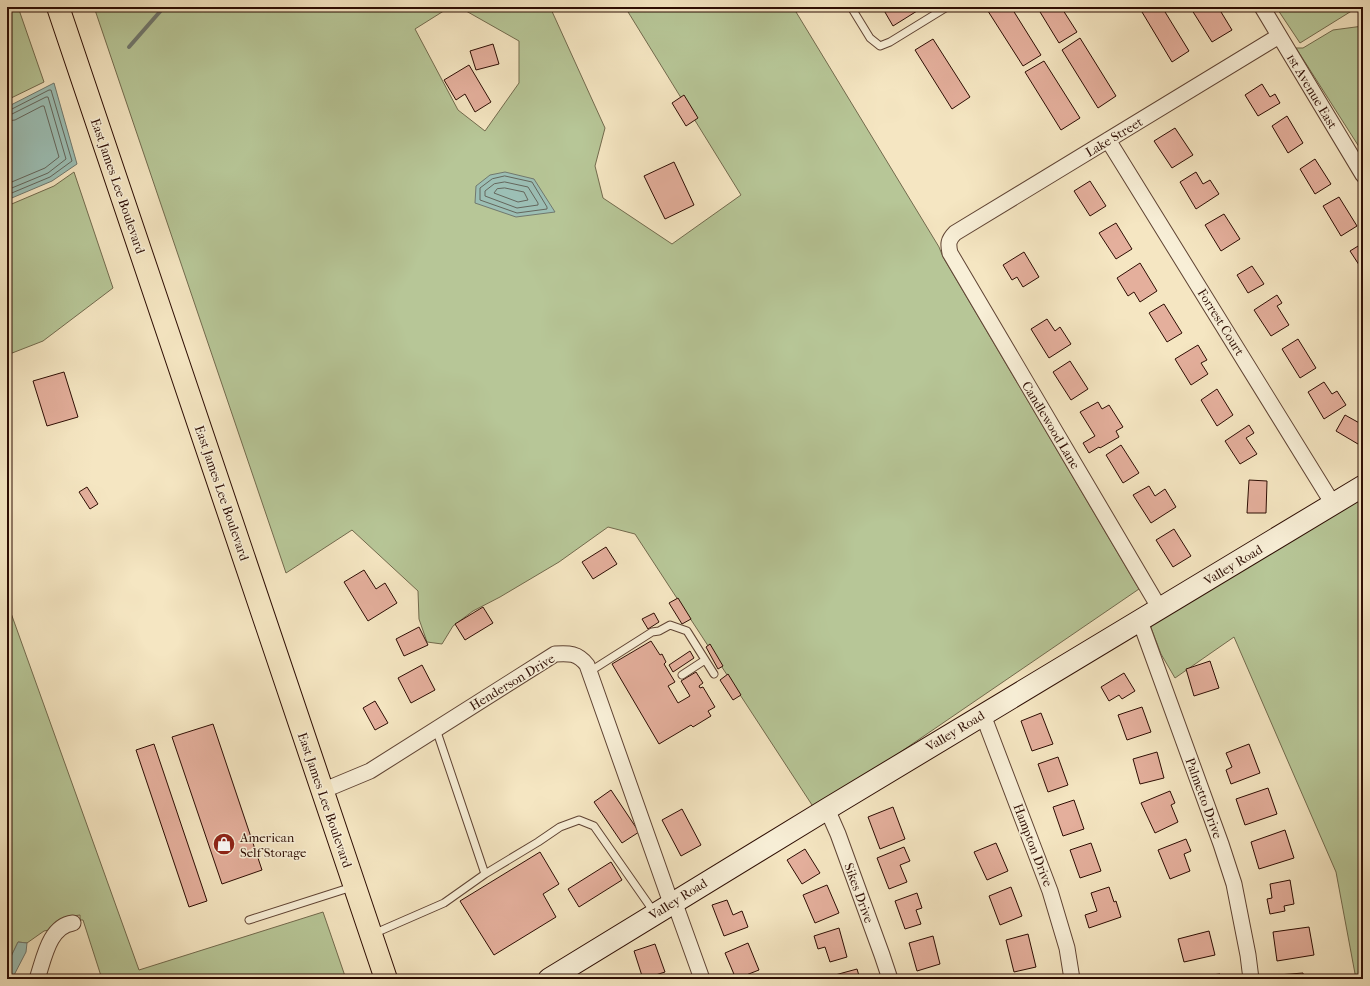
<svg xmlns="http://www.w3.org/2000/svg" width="1370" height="986" font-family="'IM FELL French Canon',serif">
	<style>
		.green { fill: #b7c697; stroke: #726a4d }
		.water { fill: #9cbfb5; stroke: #70786e }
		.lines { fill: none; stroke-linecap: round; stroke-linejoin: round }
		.shore { stroke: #64665c; stroke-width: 1 }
		.stream { stroke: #70786e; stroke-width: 4 }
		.building { fill: #e4af9c; stroke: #2d0d03 }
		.lane-casing { stroke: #5f4333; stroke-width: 9 }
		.street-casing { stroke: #5f4333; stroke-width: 17 }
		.secondary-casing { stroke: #2d0d03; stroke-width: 23 }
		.primary-casing { stroke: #2d0d03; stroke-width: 24 }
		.path { stroke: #2d0d03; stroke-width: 2.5; stroke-dasharray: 1 2; stroke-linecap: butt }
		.lane { stroke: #f8efd7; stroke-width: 7 }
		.street { stroke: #f8efd7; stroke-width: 15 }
		.secondary { stroke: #f8efd7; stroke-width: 21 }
		.primary { stroke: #f5e6c2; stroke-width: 22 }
		.labels { text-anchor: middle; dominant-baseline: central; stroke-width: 3; stroke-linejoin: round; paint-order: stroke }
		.street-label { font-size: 13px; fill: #2d0d03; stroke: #f8efd7 }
		.poi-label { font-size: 13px; fill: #2d0d03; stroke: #f8efd7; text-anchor: start }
	</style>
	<rect width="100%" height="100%" fill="#f5e6c2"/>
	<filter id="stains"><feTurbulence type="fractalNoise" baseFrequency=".005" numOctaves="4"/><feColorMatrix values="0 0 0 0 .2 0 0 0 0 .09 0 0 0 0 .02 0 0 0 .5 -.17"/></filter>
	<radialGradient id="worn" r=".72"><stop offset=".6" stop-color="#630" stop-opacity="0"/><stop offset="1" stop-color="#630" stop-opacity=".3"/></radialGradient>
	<path class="green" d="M7,7H18L44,82L7,100Z
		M94,7H450L415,29L458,110L485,131L519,83V41L459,7H550L605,128L595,166L603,198L672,244L741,195L625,7H793L939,247L943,257L1139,589L842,792L814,808L635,534L608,527L559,562L500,597L473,611L453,626L442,644L427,642L419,619L418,591L352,530L286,573Z
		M1276,7H1358L1300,43Z
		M1363,26V153L1296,48H1303L1333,30Z
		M74,172L113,288L43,341L7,355V206L54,186Z
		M1363,494V979H1356L1336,872L1234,637L1175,678L1161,654L1150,625Z
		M7,602L139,970L323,912L346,979H102L83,920H80V915L66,917L58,920L49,930L44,931L27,943L18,942L7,965Z"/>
	<path class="water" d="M54,83L77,164L52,181L7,200V107Z
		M505,172L534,179L555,212L516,217L475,203L476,186L490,175Z
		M18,942L27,943L26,952L12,979H7V965Z"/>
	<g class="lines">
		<path class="shore" d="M7,110H10L49,90H51L72,161L50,177L7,195
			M7,115L12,114L46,97H48L66,159L48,173L7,190
			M7,121L15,120L42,106H44L59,157L45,168L7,184
			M505,176L532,182L547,207V209L517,213L480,200V188L492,179Z
			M505,182L528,187L538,203V205L517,208L485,196V191L494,184Z
			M505,188L524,192L528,200L518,202L494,193L497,189Z"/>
		<path class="stream" d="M129,47L164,7"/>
	</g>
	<path class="building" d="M882,7H915L917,11L893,26Z
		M987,7H1011L1041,55L1023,66L986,8Z
		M1037,7H1061L1077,32L1059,43Z
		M1139,7H1162L1189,51L1172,62Z
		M1190,7H1218L1232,30L1212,42Z
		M1080,38L1116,96L1098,108L1062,50Z
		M933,39L970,97L952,109L915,50Z
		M493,44L499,64L476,70L470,51Z
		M1044,61L1080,118L1061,130L1025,72Z
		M469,65L491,102L475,112L465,94L456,100L444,80Z
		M1262,84L1270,97L1275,94L1280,103L1258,116L1245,95Z
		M684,95L698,118L686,126L672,103Z
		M1287,116L1303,143L1288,153L1272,126Z
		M1175,128L1193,155L1172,168L1154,141Z
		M1315,159L1331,184L1315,194L1300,169Z
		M674,162L694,205L665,219L644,176Z
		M1196,172L1203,184L1210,180L1219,194L1196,209L1180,182Z
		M1090,181L1106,206L1090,216L1074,191Z
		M1339,197L1357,226L1341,236L1323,206Z
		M1224,214L1240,239L1221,251L1205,225Z
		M1116,223L1132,249L1116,259L1099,233Z
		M1363,243V271L1350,251Z
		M1024,252L1039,277L1023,287L1017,277L1012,280L1003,265Z
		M1140,263L1157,291L1140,302L1134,292L1128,296L1117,278Z
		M1252,266L1264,284L1248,293L1237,275Z
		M1277,295L1282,303L1277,306L1289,325L1271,336L1254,310Z
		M1164,304L1182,333L1167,342L1149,313Z
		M1047,319L1055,331L1060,327L1071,344L1049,358L1031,329Z
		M1298,339L1316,368L1300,378L1282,349Z
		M1198,345L1207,360L1201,363L1208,374L1191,385L1175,359Z
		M1070,361L1088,389L1071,400L1053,372Z
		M64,372L78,417L47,426L33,381Z
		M1324,382L1332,394L1337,391L1346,405L1324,419L1308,392Z
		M1217,389L1233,415L1217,426L1201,400Z
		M1098,402L1102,409L1109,405L1123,427L1116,431L1119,437L1100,448L1099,447L1089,453L1083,443L1095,436L1080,412Z
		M1345,415L1363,425V447L1336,431Z
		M1249,425L1254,433L1246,438L1257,454L1240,464L1225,441Z
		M1121,445L1139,473L1123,483L1106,455Z
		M1249,480L1267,481L1266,513H1247Z
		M1149,486L1155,496L1165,489L1176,507L1151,523L1133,495Z
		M87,487L98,504L90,509L79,492Z
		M1174,529L1191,556L1173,567L1156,540Z
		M606,547L617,564L593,579L582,562Z
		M364,570L376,589L385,583L397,603L368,621L344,582Z
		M678,598L691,619L682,624L669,603Z
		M483,607L493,623L465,640L455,624Z
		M654,613L659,622L648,629L642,619Z
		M419,627L428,645L404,656L396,639Z
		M651,641L660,655L662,654L666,662L664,664L675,682L668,686L678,703L690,696L681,681L696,672L703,683L699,686L700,688L703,687L715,707L708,711L711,716L693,727L691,725L659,744L612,664Z
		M710,644L723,666L718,669L706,647Z
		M690,651L694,658L673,672L669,665Z
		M1210,661L1219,688L1194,696L1186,669Z
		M422,665L435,690L411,703L398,678Z
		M1124,673L1135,691L1122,699L1119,695L1109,701L1101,687Z
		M728,674L741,695L733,700L720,680Z
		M375,701L388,723L375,730L363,708Z
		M1142,707L1151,732L1127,740L1118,715Z
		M1041,713L1053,744L1032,751L1021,721Z
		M213,724L262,870L222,884L172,737Z
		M154,744L207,901L189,907L136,750Z
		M1249,744L1260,773L1231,784L1226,770L1232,767L1226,753Z
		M1157,752L1164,778L1140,784L1133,759Z
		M1058,757L1068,785L1048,792L1038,764Z
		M1268,788L1277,814L1245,825L1236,799Z
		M611,790L639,832L622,843L594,802Z
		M1170,791L1175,803L1171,805L1178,822L1155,833L1141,803Z
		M1074,800L1084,829L1063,836L1053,807Z
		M893,807L905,839L880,849L868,817Z
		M682,809L701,845L681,856L662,820Z
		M1285,830L1294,858L1259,869L1251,842Z
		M1186,839L1191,851L1184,854L1190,871L1170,879L1158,850Z
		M996,843L1008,871L987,880L974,852Z
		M1091,843L1101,871L1080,878L1070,850Z
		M904,847L910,861L900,865L907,882L889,889L877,858Z
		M805,849L820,873L802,884L787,860Z
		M540,852L559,884L543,894L556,917L494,955L460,901Z
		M611,862L622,880L579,907L568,889Z
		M1290,880L1294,904L1284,906L1285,911L1270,914L1267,899L1272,898L1270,884Z
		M827,885L839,913L815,923L803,895Z
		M1011,887L1022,916L1000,925L989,896Z
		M1109,887L1114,902L1116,901L1121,917L1089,928L1085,915L1097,911L1091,893Z
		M917,893L922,908L916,910L921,924L905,929L895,901Z
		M727,900L733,915L742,911L748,927L724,936L712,905Z
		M1309,927L1314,955L1277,961L1273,932Z
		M839,928L847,957L830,962L825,947L818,949L814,936Z
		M1209,931L1215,955L1184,962L1178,939Z
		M1028,934L1036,967L1014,972L1006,940Z
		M933,936L940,964L917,971L909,943Z
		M748,943L759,970L736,979L725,953Z
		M655,944L665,972L643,979L634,951Z
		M857,969L860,979H836L835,975Z
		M1303,973L1304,979H1278V975Z
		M1220,974L1221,979H1194V977Z"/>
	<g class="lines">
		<g class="lane-casing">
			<path id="lane" d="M851,7L870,38L880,46L890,42L947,7
				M589,672L652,632L659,631L670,625L687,631L714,674
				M682,675L705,660
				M436,729L485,874
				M249,920L352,887
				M373,934L444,903L485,874L538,842L560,827L579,820L594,826L654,912"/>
		</g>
		<g class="street-casing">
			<path id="street" d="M1262,7L1363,175
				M1108,140L1333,504
				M1160,609L950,253C948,244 948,240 955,233L1279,36
				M1140,621L1221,844L1234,884L1248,955L1251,979
				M983,715L1050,891L1067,948L1072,979
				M322,791L370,771L555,654C569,653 578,653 587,665L671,903
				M827,809L838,834L882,955L890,979
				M674,901L702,979
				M37,979C44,959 49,926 73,923"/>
		</g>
		<g class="secondary-casing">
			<path id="secondary" d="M549,979L827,809L1363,486"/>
		</g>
		<g class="primary-casing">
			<path id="primary" d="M58,7L386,979"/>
		</g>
		<path class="path" d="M1363,773L1361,780L1363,799"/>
		<use href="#lane" class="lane"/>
		<use href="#street" class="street"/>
		<use href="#secondary" class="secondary"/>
		<use href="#primary" class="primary"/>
	</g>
	<defs>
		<g id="shop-disc" transform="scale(1.15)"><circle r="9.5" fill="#8f2418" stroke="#f8efd7"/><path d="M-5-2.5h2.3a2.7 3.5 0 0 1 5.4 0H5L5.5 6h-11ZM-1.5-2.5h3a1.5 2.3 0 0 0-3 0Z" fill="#fff"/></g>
	</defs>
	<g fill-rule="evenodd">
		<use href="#shop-disc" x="224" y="844"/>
	</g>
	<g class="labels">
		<g class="street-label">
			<text transform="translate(1312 91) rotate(59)">1st Avenue East</text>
			<text transform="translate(1114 137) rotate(-31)">Lake Street</text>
			<text transform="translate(118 186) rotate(71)">East James Lee Boulevard</text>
			<text transform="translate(1221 322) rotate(58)">Forrest Court</text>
			<text transform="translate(1051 425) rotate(59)">Candlewood Lane</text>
			<text transform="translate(222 493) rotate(71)">East James Lee Boulevard</text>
			<text transform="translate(1233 565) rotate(-31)">Valley Road</text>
			<text transform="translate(512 682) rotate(-31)">Henderson Drive</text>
			<text transform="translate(955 731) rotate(-31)">Valley Road</text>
			<text transform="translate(1204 798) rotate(70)">Palmetto Drive</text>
			<text transform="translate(325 800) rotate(71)">East James Lee Boulevard</text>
			<text transform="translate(1033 845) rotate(69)">Hampton Drive</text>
			<text transform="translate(859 893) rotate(70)">Sikes Drive</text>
			<text transform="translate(678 899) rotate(-32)">Valley Road</text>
		</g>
		<g class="poi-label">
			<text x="240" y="837">American<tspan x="240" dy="15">Self Storage</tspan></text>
		</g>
	</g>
	<rect width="1370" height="986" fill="none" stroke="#f5e6c2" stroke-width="24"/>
	<rect x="8" y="8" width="1354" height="970" fill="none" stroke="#2d0d03" stroke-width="2"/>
	<rect x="12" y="12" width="1346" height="962" fill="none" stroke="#2d0d03"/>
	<rect width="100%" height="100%" filter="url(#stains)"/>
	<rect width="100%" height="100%" fill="url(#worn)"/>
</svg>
